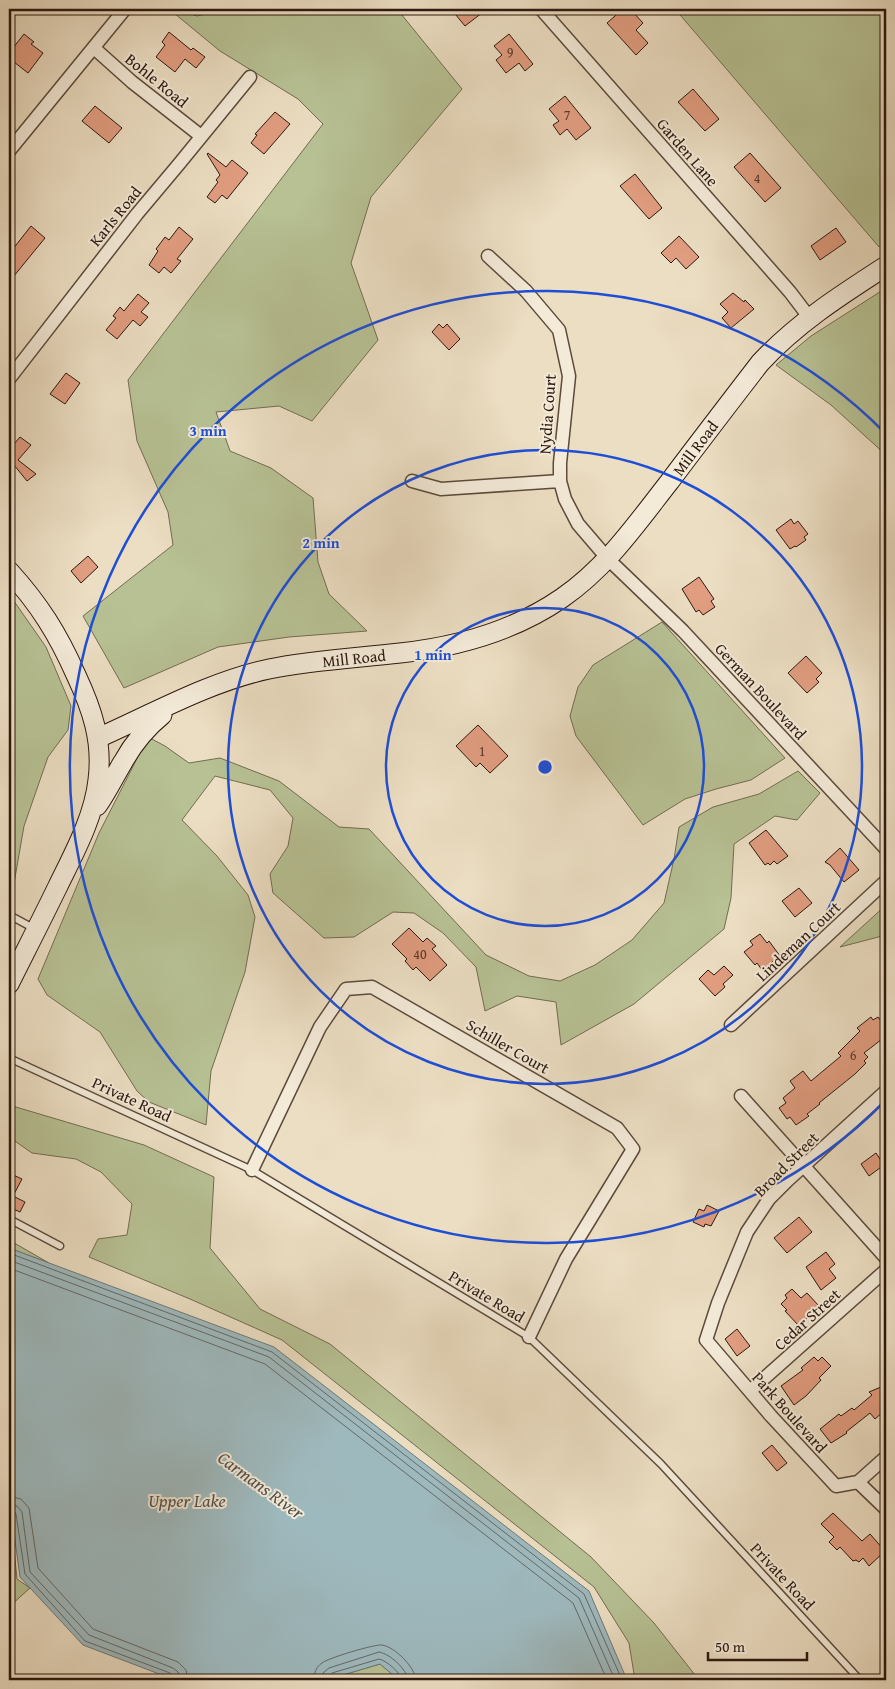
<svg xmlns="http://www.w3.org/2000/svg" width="895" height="1689" font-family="'Gentium Book Plus',serif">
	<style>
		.green { fill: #b7c194; stroke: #726c52 }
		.water { fill: #9eb9be; stroke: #707978 }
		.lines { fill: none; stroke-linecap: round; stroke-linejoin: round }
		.shore { stroke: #656866; stroke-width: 1 }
		.building { fill: #e19d80; stroke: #2c180f }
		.lane-casing { stroke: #5c4a3c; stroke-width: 9 }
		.street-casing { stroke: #5c4a3c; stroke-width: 15 }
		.secondary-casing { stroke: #2c180f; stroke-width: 21 }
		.lane { stroke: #f3ead8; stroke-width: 6 }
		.street { stroke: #f3ead8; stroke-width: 12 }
		.secondary { stroke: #f3ead8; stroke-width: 19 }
		.ring { fill: none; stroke: #1d4ed8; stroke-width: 2.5 }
		.labels { text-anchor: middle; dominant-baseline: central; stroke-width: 4; stroke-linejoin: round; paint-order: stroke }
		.number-label { font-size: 14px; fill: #59392b }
		.street-label { font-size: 16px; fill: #2c180f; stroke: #f3ead8 }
		.water-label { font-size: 18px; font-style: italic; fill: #54504c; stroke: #f3ead8 }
		.centre { fill: #1d4ed8; stroke: #f3ead8; stroke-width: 2.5 }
		.ring-label { font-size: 15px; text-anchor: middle; font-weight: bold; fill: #1d4ed8; stroke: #f3ead8; stroke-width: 4; stroke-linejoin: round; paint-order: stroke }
	</style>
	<rect width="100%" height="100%" fill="#ecdec3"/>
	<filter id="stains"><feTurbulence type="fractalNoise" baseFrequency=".004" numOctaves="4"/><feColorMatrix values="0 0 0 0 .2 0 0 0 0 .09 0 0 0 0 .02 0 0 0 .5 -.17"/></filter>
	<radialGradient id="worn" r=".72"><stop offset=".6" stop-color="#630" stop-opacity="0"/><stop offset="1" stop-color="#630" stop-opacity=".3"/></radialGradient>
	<path class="green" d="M169,9H176L197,16L227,9H397L462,89L371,197L351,263L378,340L312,421L279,406L216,412L230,451L271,468L313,498L318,562L329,594L367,631L289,637L218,647L124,688L83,616L173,545L168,512L137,441L128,380L323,124L298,99L220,51Z
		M675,9H886V242L879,247Z
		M886,288V455L831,405L776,365L811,336Z
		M9,594L46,647L71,706L68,730L48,757L24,826L12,895L9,893Z
		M662,622L785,758L751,780L716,789L685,799L643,825L576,736L570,716L578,687L593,665Z
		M148,737L165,746L189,763L220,758L279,781L339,827L369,829L486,955L529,976L560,981L595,965L632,940L664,903L674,859L679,827L713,807L759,794L798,771L820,793L797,820L775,816L734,844L731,898L724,929L634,1004L561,1045L556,1002L517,996L485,1011L476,967L443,933L414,913L393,912L354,937L324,938L273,893L270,874L288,846L293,818L270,790L215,776L182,820L217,856L248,895L255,917L245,972L211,1071L206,1125L149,1102L137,1091L100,1032L47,995L38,979L99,833Z
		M886,905V935L840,947Z
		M9,1105L144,1145L214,1177L210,1248L260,1309L330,1344L591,1557L654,1623L699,1680H635L629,1643L594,1587L282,1340L190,1299L89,1257L98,1239L127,1235L132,1204L101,1172L76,1159L32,1153L9,1137Z
		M9,1240L49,1263L9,1248Z
		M9,1498L17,1579L30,1588L9,1607Z
		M380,1664L399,1680H326Z"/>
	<path class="water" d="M9,1248L274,1347L589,1591L627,1680H399L380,1664L326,1680H175L83,1645L20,1577L9,1497Z"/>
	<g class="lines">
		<path class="shore" d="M9,1253L272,1352L584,1594L622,1680
			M9,1260L269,1357L579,1598L615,1680
			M9,1268L265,1364L573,1603L607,1680
			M9,1496L21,1499L29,1508L38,1568L93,1629L178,1662L186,1670L188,1680
			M9,1503L17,1506L22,1512L30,1572L89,1635L173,1668L178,1672L180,1680
			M9,1510H13L16,1514L25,1574L85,1641L170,1673L173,1676L174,1680
			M314,1680C314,1673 316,1667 322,1663C328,1658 375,1644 382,1645C395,1647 415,1667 416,1680
			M322,1680L323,1673L329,1668L379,1652C390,1654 407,1669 408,1680
			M328,1680L329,1676L332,1673L379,1659C387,1661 400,1672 402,1680"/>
	</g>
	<path class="building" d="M451,9H487L465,26Z
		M623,9L629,14L632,11L643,23L636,30L648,43L636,55L607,23Z
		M169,32L191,50L193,48L205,57L196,68L185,59L175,72L156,57L165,45L162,42Z
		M24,34L34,42L31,44L43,53L28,73L9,58V53Z
		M509,34L533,64L525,71L519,63L506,73L496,60L502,55L494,46Z
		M693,89L719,119L705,131L678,102Z
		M565,96L591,128L576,140L567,129L560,135L553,125L559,121L549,109Z
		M95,106L122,128L109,143L82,121Z
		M275,112L290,124L264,154L251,143L257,135L255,134Z
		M208,153L226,167L232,160L248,173L227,199L222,195L215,203L207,197L218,182L216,180L220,175L207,154Z
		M750,153L781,188L765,202L734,167Z
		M635,174L662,208L649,219L620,186Z
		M31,226L45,238L9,282V254Z
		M179,227L193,239L177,259L181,261L171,273L164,267L159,273L149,265L158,251L156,249L165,237L169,240Z
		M836,228L846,242L820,260L811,246Z
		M679,236L699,257L686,269L676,258L671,263L661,253Z
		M733,293L744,302L745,300L754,309L731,328L722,318L728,312L720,304Z
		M138,294L149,303L141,312L148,317L140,326L133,320L117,339L106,330L116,318L113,316L120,307L124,311Z
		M439,324L443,328L447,324L460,339L449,350L432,332Z
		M66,373L80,383L65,404L50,394Z
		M20,437L31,445L18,460L36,474L27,481L14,465L9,470V450Z
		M791,519L794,524L798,521L808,534L804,537L806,540L796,547L795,546L790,549L776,530Z
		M88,556L98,567L81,583L71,571Z
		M699,577L714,599L711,601L715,607L703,615L699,610L696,612L682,589Z
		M806,656L822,673L816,679L819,682L807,693L788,673Z
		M478,725L508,756L490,773L480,763L476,767L456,746Z
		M766,830L788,856L777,864L774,861L770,865L768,863L765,865L749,843Z
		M840,848L859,870L844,882L830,865L825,862Z
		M799,888L812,903L795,917L782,901Z
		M409,928L423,942L427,938L436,946L432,949L447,965L430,981L416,967L413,970L405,961L407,959L392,944Z
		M760,934L767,943L769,941L780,956L762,970L757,963L755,965L744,952L753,945L750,941Z
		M724,966L733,975L723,984L725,987L715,996L699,979L708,970L714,975Z
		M871,1017L873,1020L878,1017L886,1027V1036L864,1053L868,1057L864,1061L866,1063L855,1074L819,1103L820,1104L807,1114L809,1116L796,1125L790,1117L787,1119L779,1108L786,1103L783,1098L795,1088L790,1081L803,1071L811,1081L841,1056L838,1053L860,1031L857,1028Z
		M876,1153L884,1165L869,1176L861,1164Z
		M9,1173L22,1179L13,1196L25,1202L20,1212L9,1207Z
		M707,1205L719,1211L711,1226L705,1224L704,1227L693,1222L699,1209L704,1211Z
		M799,1217L812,1232L787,1253L774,1238Z
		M826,1252L835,1264L829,1269L836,1278L821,1290L806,1267Z
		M792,1289L801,1298L807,1293L819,1306L799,1326L785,1311L787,1310L781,1304L787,1298L785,1295Z
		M737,1329L750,1346L737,1356L725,1339Z
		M814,1357L818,1361L822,1357L831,1366L819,1378L821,1380L806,1396L794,1405L781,1386L803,1370L801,1368Z
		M881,1387L886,1393V1405L882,1408L884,1411L875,1419L870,1413L846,1432L847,1433L831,1443L820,1429L839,1414L841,1416L852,1408L854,1410L872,1395L869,1392Z
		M772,1445L787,1463L777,1471L762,1453Z
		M833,1513L862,1541L870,1534L885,1551L869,1566L863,1558L859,1562L856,1560L853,1561L840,1547L837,1550L829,1542L834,1537L821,1524Z"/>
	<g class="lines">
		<g class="lane-casing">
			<path id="lane" d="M9,915L35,929
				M9,1058L252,1170L529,1337L661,1464L860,1680
				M9,1219L60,1246"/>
		</g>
		<g class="street-casing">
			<path id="street" d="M541,9L790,292L809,317
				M94,48L132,82L201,136
				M9,151L125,9
				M488,256L526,291L559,330L569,376L560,463V481L565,499L578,524L608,559L683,631L886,849
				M9,379L137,214L179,164L250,77
				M412,481L441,489L560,481
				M731,1025L886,881
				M886,1091L788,1180L769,1199L747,1232L718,1303L706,1340L771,1416L836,1486L858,1482L886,1509
				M741,1096L886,1258
				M252,1170L320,1027L346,989L372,987L617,1128L633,1149L566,1259L529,1337
				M750,1391L886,1270
				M858,1482L886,1457"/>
		</g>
		<g class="secondary-casing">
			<path id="secondary" d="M9,571C39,604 58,634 76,675C92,709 103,741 98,780C94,817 74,853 58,886C42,919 25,952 9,984
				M98,738C152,714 211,681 269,669C312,660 356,658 400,653C457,647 514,631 562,598C607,567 637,523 670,481C700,441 730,402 760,363C797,323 841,295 886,266
				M97,806C107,792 114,777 123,762C133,744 146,728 162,715"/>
		</g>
		<use href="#lane" class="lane"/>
		<use href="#street" class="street"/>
		<use href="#secondary" class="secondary"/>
	</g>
	<g class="ring">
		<circle cx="545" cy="767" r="159"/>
		<circle cx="545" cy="767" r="317"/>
		<path d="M885 1101A476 476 0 1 1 885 433"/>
	</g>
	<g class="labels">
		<g class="number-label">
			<text x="510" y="52">9</text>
			<text x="567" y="115">7</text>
			<text x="757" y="178">4</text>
			<text x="482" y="751">1</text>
			<text x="420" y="954">40</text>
			<text x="853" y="1055">6</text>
		</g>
		<g class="street-label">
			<text transform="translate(157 80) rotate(39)">Bohle Road</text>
			<text transform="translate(688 152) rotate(49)">Garden Lane</text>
			<text transform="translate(115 216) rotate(-51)">Karls Road</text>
			<text transform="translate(547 414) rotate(-86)">Nydia Court</text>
			<text transform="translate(695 448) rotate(-53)">Mill Road</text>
			<text transform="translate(354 658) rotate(-6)">Mill Road</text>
			<text transform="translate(761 691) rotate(47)">German Boulevard</text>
			<text transform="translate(798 941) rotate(-43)">Lindeman Court</text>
			<text transform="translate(508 1046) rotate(30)">Schiller Court</text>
			<text transform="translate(132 1099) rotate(25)">Private Road</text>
			<text transform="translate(786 1164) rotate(-45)">Broad Street</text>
			<text transform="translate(487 1296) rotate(31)">Private Road</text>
			<text transform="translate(807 1319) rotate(-42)">Cedar Street</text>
			<text transform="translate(790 1412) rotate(48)">Park Boulevard</text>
			<text transform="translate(783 1576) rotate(47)">Private Road</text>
		</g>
		<g class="water-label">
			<text transform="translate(261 1485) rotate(36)">Carmans River</text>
			<text x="187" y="1500">Upper Lake</text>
		</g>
	</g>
	<circle cx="545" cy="767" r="8" class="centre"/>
	<g class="ring-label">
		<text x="208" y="436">3 min</text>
		<text x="321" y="548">2 min</text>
		<text x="433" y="660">1 min</text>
	</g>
	<rect width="895" height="1689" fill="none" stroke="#ecdec3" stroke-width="30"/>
	<rect x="10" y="10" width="875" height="1669" fill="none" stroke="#2c180f" stroke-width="2.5"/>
	<rect x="15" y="15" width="865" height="1659" fill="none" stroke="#2c180f"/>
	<path d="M708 1652v8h99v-8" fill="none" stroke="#2c180f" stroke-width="2.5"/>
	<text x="715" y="1652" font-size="15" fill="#2c180f" stroke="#f3ead8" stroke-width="4" paint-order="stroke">50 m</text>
	<rect width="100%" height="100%" filter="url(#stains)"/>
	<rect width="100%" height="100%" fill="url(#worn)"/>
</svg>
